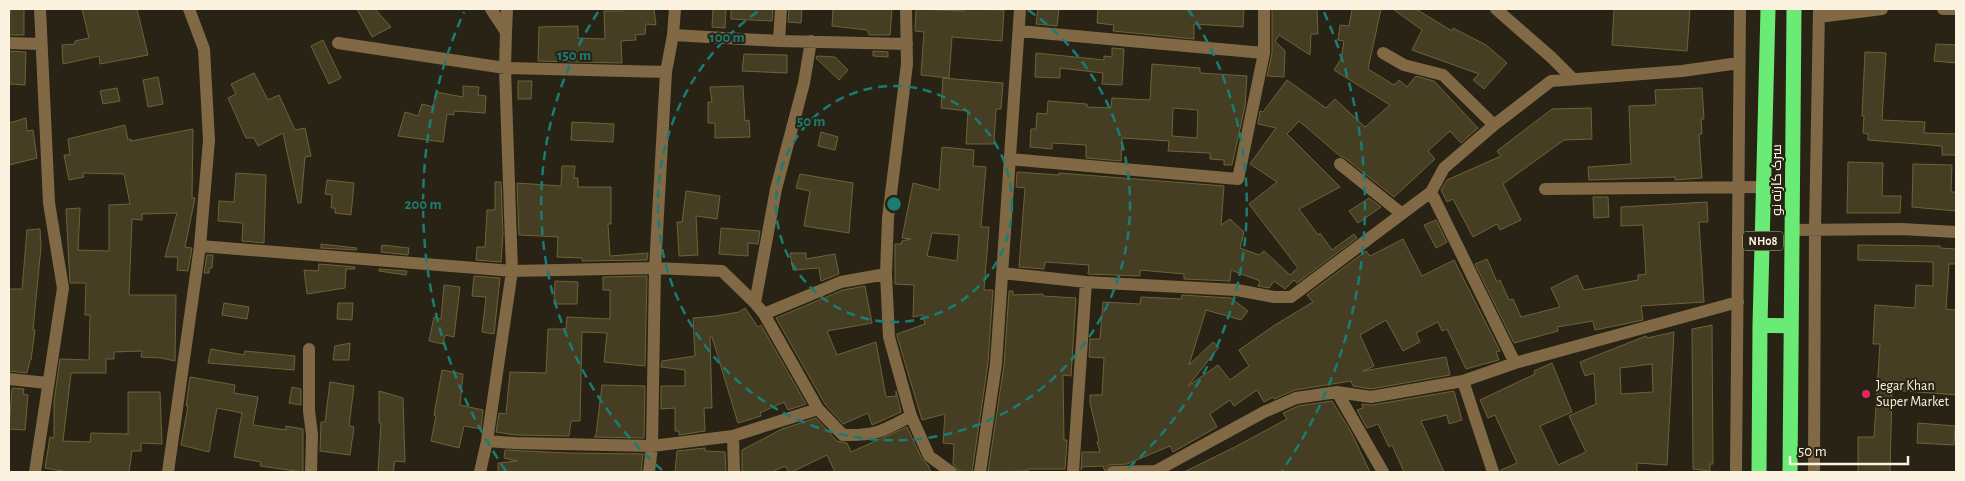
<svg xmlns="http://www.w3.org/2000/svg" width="1965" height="481" font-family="'Alegreya Sans',Cairo,sans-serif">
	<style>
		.building { fill: #463e22; stroke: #6f6238; fill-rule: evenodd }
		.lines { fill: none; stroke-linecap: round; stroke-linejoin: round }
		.minor { stroke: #816945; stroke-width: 12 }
		.highway { stroke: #6aeb75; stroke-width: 15 }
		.ring { fill: none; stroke: #1b7c74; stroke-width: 2.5; stroke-dasharray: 9 6 }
		.poi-dot { fill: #e22464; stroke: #282314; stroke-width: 2 }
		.labels { text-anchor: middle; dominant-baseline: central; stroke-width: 4; stroke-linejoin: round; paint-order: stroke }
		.shield { fill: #282314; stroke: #bcb4a2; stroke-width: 1 }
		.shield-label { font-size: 12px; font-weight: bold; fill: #fbf2df }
		.street-label { font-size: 14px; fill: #fbf2df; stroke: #282314 }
		.poi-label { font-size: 14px; fill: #fbf2df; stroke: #282314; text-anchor: start }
		.centre { fill: #1b7c74; stroke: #282314; stroke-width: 2.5 }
		.ring-label { font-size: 15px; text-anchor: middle; font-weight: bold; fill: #1b7c74; stroke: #282314; stroke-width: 4; stroke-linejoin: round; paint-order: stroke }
	</style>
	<rect width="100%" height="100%" fill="#282314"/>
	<path class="building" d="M10,9H24V35H9Z
		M82,9H137L148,55L100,64L99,56L63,64L62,45L75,44V41L89,38Z
		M357,9H375L391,27L372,37Z
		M623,9H654L656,25L646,24L645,34L635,35L636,40L621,41L622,63L538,61L539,27L578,26V38L605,39L604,11H623Z
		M713,9H726L725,28L712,27Z
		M731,9H773L772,21L731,19Z
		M789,9H802L801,23L788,22Z
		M833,9H892L890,35H869L867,30L832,26Z
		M916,9L964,11V9L1004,10L1002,41L952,37L949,78L921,75L924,32L915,31Z
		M1038,9H1059L1057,26L1036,24Z
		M1098,9H1244L1243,27L1194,24V39L1113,31L1114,25L1097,23Z
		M1272,9H1317L1318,34H1311L1310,55L1279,35L1275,41L1285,51L1284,77L1267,76L1272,53Z
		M1352,9H1381L1368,69L1394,85L1399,80L1407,87L1416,76L1434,81L1478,128L1461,143L1450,131L1428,151L1435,159L1394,197L1345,158L1340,156L1299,121L1287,134L1340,187L1299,209L1318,235L1320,233L1332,250L1354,234L1357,238L1297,283L1294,280L1285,289L1274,281L1269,288L1258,286L1260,281L1231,270L1230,281L1184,279V274L1140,270V276L1088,274L1089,265L1045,262L1044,269L1019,267L1025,188L1016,187L1017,172L1059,175V173L1224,186L1221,225L1230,219L1244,232L1240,248L1259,255L1264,251L1290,275L1298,268L1249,204L1277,182L1250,164L1276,128L1258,124L1260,111L1263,112L1287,80L1326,108L1335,99L1365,127L1390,105L1334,70L1341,59L1344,41L1338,40L1340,25L1349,26Z
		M1393,9H1416L1452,31L1453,28L1486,45L1507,63L1484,89L1473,80L1479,74L1412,50L1422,30Z
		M1614,9H1690L1687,51L1612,45Z
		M323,40L341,78L329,84L311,46Z
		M1936,44L1956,45V63L1934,61Z
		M1112,48L1124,49L1122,85L1102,84L1103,73L1060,68V78L1035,77L1036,53L1104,60V56L1112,57Z
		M9,51L26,52L25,85L10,84Z
		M873,51L888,52V57L873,56Z
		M1865,52L1886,53L1882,120L1925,122L1924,133L1956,134V155H1942V146L1868,140V134L1863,133L1864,116H1862Z
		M744,54L787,55V73L742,71Z
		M817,56L835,57L848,70L839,80L816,58Z
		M1152,64L1200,68V73L1247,76L1245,106L1232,165H1224V160L1210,159V153L1168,151L1169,141L1122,138L1121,161L1086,158V145L1052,143V149L1030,147L1031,129H1036L1037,113L1047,114L1048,101L1087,104V107L1111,108L1112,98L1150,100ZM1173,108L1198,110L1197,138L1172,136Z
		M254,73L268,100L279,95L295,130L305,128L311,156L305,157L301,203H298L283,133L258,146L254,138H246L228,98L236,94L231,84Z
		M158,77L163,104L148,107L143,80Z
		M943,78L1003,83L1001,109H996L994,144H966L968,111L941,108Z
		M518,81H532L531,99H518Z
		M463,86L479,87L478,95L486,96L485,113L454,111V115L447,114L443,142L398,136L405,112L418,116L422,104L433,107L436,92L463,97Z
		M743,86L745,121L749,120L750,137L715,138V123H708V102H712L710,87Z
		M117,88L120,101L103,104L100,91Z
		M1702,88L1704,119H1701L1702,134H1699L1702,178L1675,180V177L1589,180L1588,167L1631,164L1629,106L1656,105L1655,90Z
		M1591,108L1592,139L1564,140L1503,184L1521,220L1500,230L1497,224L1473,237L1453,199L1447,202L1441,190L1447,180L1501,156L1497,151L1552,109Z
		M26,118L27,131L33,130L37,158L9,165V123Z
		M572,122L614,124L613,142L571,140Z
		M125,125L128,140L131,139V141L193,129L192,198H195L185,247L192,248L188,271L177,270L178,257H165L177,213L142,214V220L132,219L129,295H176L175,361L161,358L141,357L142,351L114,352V359H106V373H71L63,441L90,442L91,433L128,434V392H160L162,444L141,443V451H132L129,472H68L45,468L50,437L54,438V402L60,359L89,360L90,315H85L86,283H70L66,209L80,208L78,250L109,251V205L130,204L124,174L83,173L84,177L69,180L64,155H70L68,139Z
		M821,132L838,137L835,150L818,146Z
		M942,147L974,150L973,166L986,167L981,227H989L984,290H993L988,363L972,472L959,471L953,464L954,444L943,443L945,414L922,420L897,336V334L925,324L923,315L913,317L914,285L895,284V244H901L902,241L911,239L902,238L913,183L939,190ZM932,233L959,235L957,261L927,256Z
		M1848,162L1883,163L1882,196H1901L1900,213H1847Z
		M1913,164L1952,165L1951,192H1956V211L1912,207Z
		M562,166H575L574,178H578V187H611V224H608L610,256L648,253L647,260L582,261V258L557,257L558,237L519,235L517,183L561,186Z
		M236,173L266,175L264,243L242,241L243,223L218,221L219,201L234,202Z
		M800,174L853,183L849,233L804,226L810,191L796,188Z
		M327,180L354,183L351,215L335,213V208H331L332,195L325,194Z
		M495,182H501L503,234L501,262L476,260L477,247H485L487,210H495Z
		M686,191L720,196L717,219L696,216L698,255L679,256L677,222H682Z
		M1593,197H1608L1609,217L1594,218Z
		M1369,198L1381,207L1358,223L1349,211Z
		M1707,202L1708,222H1699L1704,302L1641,306L1643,320L1629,323L1595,330L1593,321L1557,327L1558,331L1514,343L1475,264L1487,259L1497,282L1500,280L1509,300L1513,299L1521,317L1560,307L1551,288L1577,275L1584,290L1638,280V275L1646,274L1643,225L1621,226V207Z
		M1436,220L1447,242L1436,248L1424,225Z
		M721,228L760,231L758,244L748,243V256L719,254Z
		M40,229L41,247L33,330H35L31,360H30L27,373L9,371V289H22L27,230Z
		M1403,239L1422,276L1454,260L1500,351L1496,352L1499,360L1466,369L1447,329L1442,331L1438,322L1416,333L1420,342L1403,351L1386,320L1360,335L1374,366L1363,371L1446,357L1450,375L1371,389L1353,386L1351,381L1295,390L1274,399L1273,397L1264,402L1257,390L1234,406L1230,400L1210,414L1217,427L1173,452L1170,446L1127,464L1109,465L1105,472L1103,466L1082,467L1081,470L1082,452H1100L1097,442L1099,441L1090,403V395H1102L1104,358L1089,357L1090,339H1100L1103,302L1140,304L1141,297L1181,299L1182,295L1231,298L1248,311L1241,320L1206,310L1189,365L1213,342L1219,347L1188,386L1218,365L1230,380L1249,366L1239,350L1275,325L1313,302L1307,295L1366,251L1370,256Z
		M321,244L357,248L356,250L321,248Z
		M382,245L409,248L408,255L381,252Z
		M1858,245L1940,246V248L1956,249V264H1949L1946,309L1956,310V395L1892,390L1890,472H1858V437H1874L1880,344H1873L1875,305L1915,308L1916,285L1933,286V262L1858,260Z
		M790,253H806V259L835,254L839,274L821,281L819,268L793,270Z
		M207,255H213L212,268H209V273H204Z
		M319,264L355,267V269H346L345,288L307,294L304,270L318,271Z
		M379,269L407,271L406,275L379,271Z
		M474,276L500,278L494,334L482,332L486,297L472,296Z
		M647,276L645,366L604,362L607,333L582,332L580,421H571L569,436L515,435L496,432L499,413L506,414L510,372L546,373L548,329H566L567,317L610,319V290H603V277Z
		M555,281L578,282L577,304H554Z
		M444,285L460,287L454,337L445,335L443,344L429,341L434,317L441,319Z
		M865,286L872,323L827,331L837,355L876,342L886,397L896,396V391L901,412L872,425L868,413L843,424L825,404L776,318L843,290Z
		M1009,291H1013V295L1043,294V296L1076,298L1071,376L1063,375L1064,440H1067L1065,469H1028V471L988,472L1004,365Z
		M224,303L249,307L247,319L222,315Z
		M338,303H353L352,320L337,319Z
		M745,308L758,327L761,325L806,404L788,410L784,402L760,413L761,416L738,423L712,337H710L712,408H704L705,431L679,435V431H675V408L661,409V386H685V370L661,367L662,361L695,356L693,318L716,316L739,312Z
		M1712,325L1713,464H1710V471L1693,469L1692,329Z
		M1674,332L1667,465L1637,463V472H1501V470L1517,463L1495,415L1488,418L1480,400L1535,374L1534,371L1552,363L1572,412L1540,426L1558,465L1586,452L1569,416L1596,404L1594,373L1585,376L1580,362L1646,336L1647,338ZM1652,364L1653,392L1621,394L1620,368Z
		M350,343L349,360H333L335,346Z
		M211,349L244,355L245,351L295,356L294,370L208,363Z
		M442,370L463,374L460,405L483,410L481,429L464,426L459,448L431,441L436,416L434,415Z
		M190,377L235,385L234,393L258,397L253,425L286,430V426L303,429V472L260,466L261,462L234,457L242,413L217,408L209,452L181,445L188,406H186Z
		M330,382L354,386L349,426L354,427L350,455L320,451L321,422H325Z
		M602,385L645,386L644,438L594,437L596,435Z
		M292,387L301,389V405L289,403Z
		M12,388L24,389L23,394L28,395L25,430L9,429Z
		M379,391L403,398L405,462L395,461L393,472H378L381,423H379Z
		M1454,391L1462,420L1449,424L1447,415L1421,421L1444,472H1404L1392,445L1389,447L1378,424L1367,428L1357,410L1363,408L1362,404L1372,405Z
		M1332,401L1351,432L1370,472H1184L1235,447L1287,419L1283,413L1298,406Z
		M816,418L837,441L847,443L851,452L907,427L922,459L928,465L931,472H835L827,455L792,472H789L785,466L772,472H742V450L782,429Z
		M1918,423L1955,426L1954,445L1917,443Z
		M705,448V451L725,452L726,472H675L677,451Z
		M505,450L567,453L643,454L641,472H498V463L517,461L504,458Z"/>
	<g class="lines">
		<path class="minor" d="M906,9L907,64L888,218L886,274L889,337L911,416L929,456L951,472
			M1496,9L1551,57L1573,79
			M1943,9H1956
			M1819,17L1882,9
			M1019,31L1264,53
			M506,32L507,9
			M673,35L779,41L907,44
			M779,41L781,9
			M9,43L41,44
			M338,43L505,68L666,72
			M1383,53L1404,65L1443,75L1494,125
			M1009,159L1238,179L1264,53V9
			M1340,164L1402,214
			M1545,189L1764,187
			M1431,192L1515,363
			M1793,230L1901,229L1956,232
			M200,246L512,271L655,268L722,271L755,303L764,314L818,409L843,435C876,436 883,431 911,416
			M1002,273L1086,282L1237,290L1274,297H1291L1431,192L1444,168L1494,125L1551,81L1682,71L1739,63
			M755,303L776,189L804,83L811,41
			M764,314L841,282L886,274
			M309,349V411L312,435L311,472
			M9,379L47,383
			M1463,381L1493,472
			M1337,392L1383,472
			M733,436L734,472
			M487,441L515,443L652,446L733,436L818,409
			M35,472L63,288L49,203L40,9
			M168,472L200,246L209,140L204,49L189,9
			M480,472L487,441L512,271L505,68L506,32L491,9
			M649,472L652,446L655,268L666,72L673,35L675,9
			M980,472L996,364L1020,9
			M1073,472L1086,282
			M1113,472L1155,471
			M1154,472L1264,412L1296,398L1337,392L1371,397L1463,381L1515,363L1738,302
			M1736,472L1740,9
			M1814,472L1815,230L1819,9"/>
		<path class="highway" d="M1760,325L1790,326
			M1759,472L1760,325L1768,9
			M1790,472L1794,9"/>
	</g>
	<g class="ring">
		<circle cx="894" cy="204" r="118"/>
		<path d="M1028 10A236 236 0 1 1 760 10"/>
		<path d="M662 470A353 353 0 0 1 600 9M1188 9A353 353 0 0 1 1126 470"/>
		<path d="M506 471A471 471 0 0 1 464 12M1324 12A471 471 0 0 1 1282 471"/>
	</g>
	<circle class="poi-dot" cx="1866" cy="394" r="5"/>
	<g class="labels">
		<rect class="shield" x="1743" y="231.5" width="40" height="19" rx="4"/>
		<g class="shield-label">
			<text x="1763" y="241">NH08</text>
		</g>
		<g class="street-label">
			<text transform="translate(1777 180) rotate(-90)">سرک کارته نو</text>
		</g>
		<g class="poi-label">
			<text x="1876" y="386">Jegar Khan<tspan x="1876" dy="16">Super Market</tspan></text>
		</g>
	</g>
	<circle cx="894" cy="204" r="8" class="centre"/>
	<g class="ring-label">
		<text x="727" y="42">100 m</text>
		<text x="574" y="60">150 m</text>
		<text x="811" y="126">50 m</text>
		<text x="423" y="209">200 m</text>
	</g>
	<rect width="1965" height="481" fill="none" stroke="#fbf2df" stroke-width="20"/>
	<path d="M1790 456v8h118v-8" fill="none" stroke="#fbf2df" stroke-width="2.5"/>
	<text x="1798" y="456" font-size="15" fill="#fbf2df" stroke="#282314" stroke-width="4" paint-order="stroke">50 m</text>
</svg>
